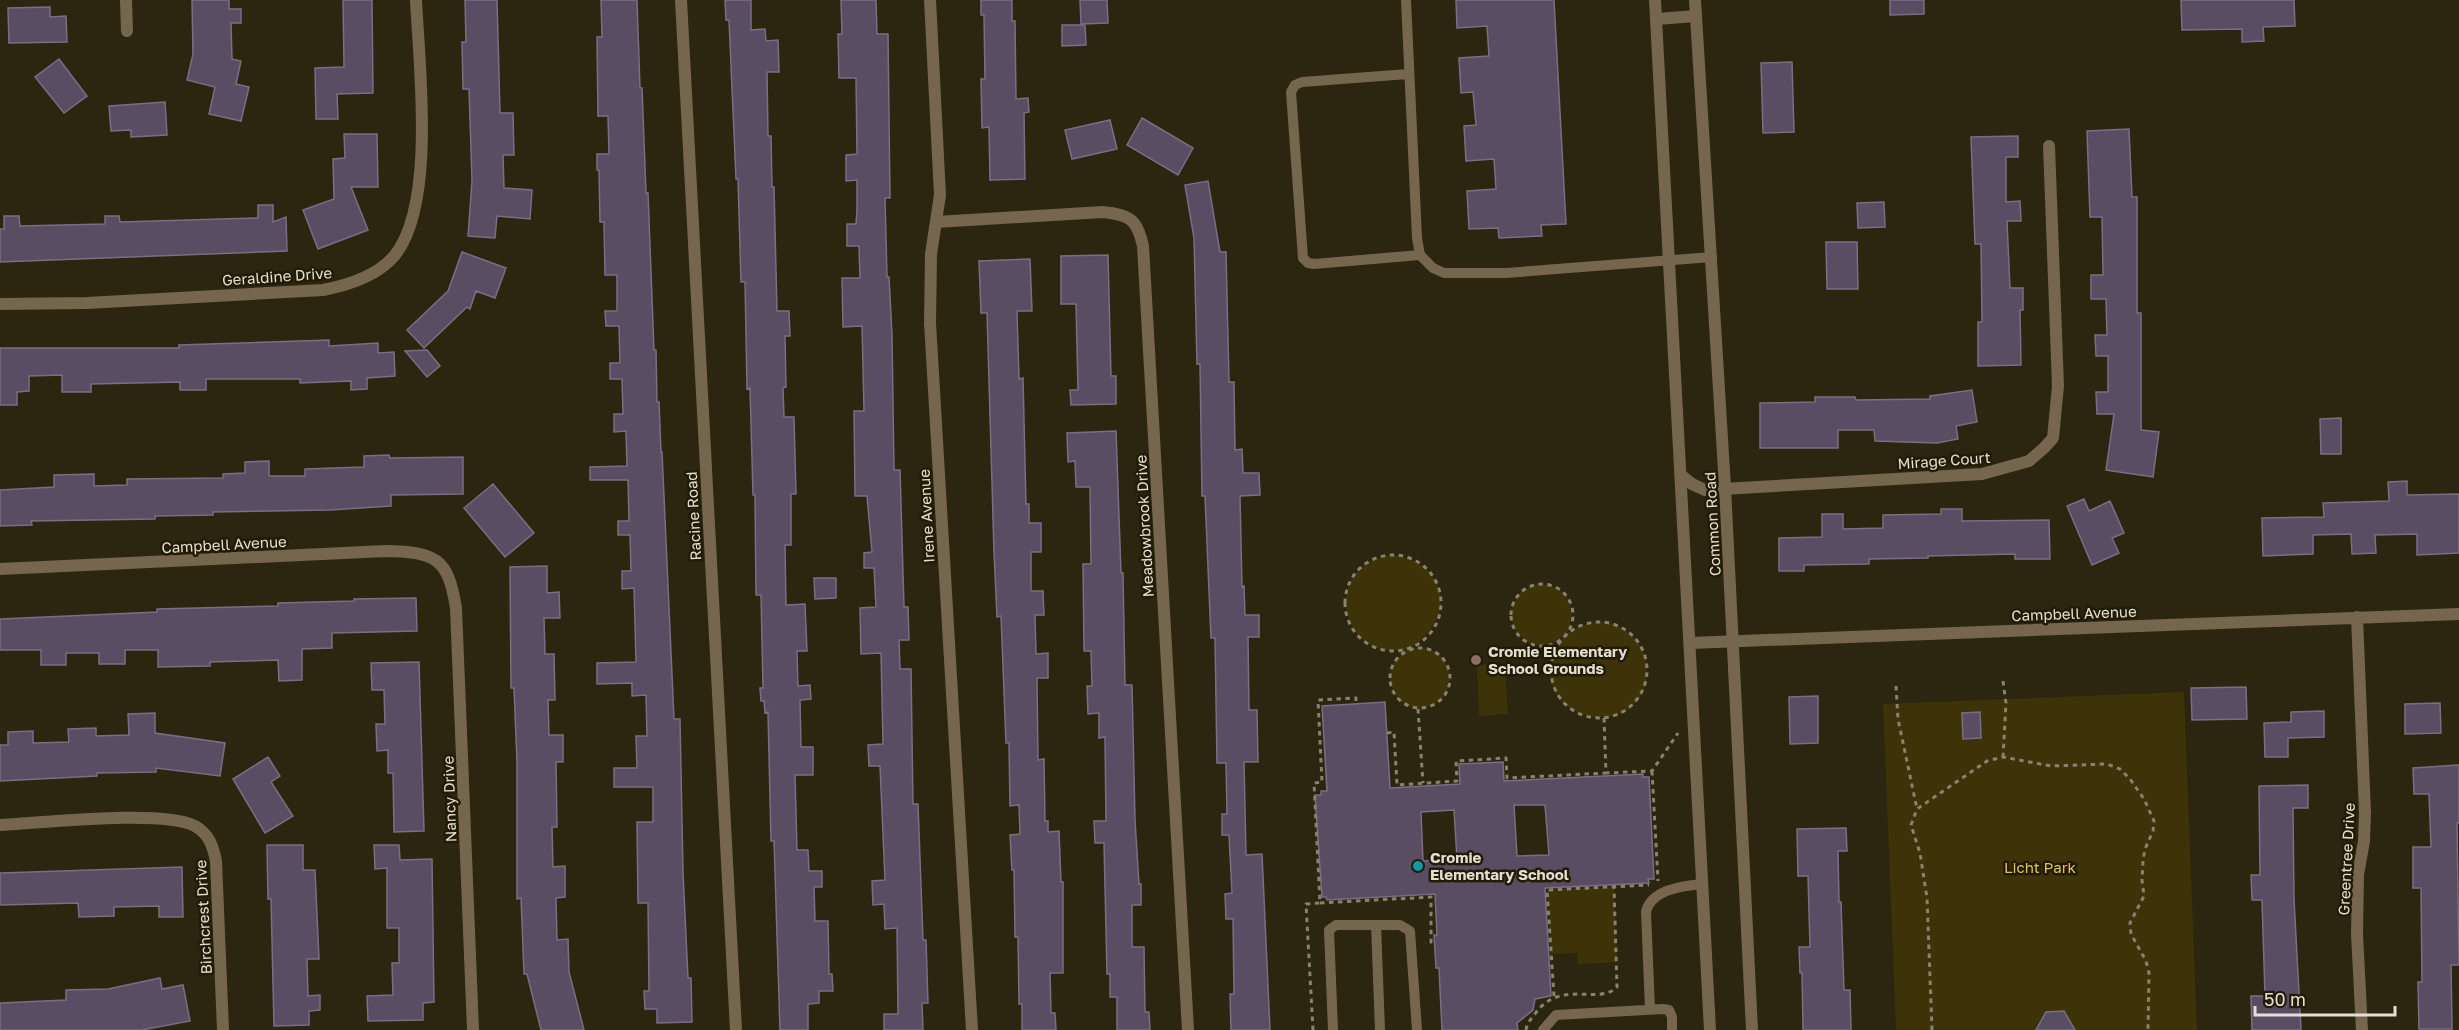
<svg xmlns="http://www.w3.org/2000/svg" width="2459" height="1030" font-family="'Golos Text',sans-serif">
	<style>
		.green { fill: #3e3208 }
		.building { fill: #584d62; stroke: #7a6e84; stroke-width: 1.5; fill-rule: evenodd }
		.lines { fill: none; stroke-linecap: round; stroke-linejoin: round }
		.path { stroke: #888271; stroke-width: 3; stroke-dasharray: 4.5 4.5; stroke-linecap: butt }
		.service { stroke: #77664e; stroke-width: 10 }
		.minor { stroke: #77664e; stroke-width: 12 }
		.tertiary { stroke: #77664e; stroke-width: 12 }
		.education-dot { fill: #8d6e63; stroke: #221b06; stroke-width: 2 }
		.culture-dot { fill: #0f9aa8; stroke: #221b06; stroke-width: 2 }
		.labels { text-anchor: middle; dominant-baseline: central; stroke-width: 5; stroke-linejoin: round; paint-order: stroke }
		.street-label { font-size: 15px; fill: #e3dfd2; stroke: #221b06 }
		.poi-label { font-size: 15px; font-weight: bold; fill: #e3dfd2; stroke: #221b06; text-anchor: start }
		.park-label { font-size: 15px; fill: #e3c360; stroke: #221b06 }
	</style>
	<rect width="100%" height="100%" fill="#2c2510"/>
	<path class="green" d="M1389,555C1448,559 1459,618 1410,648C1419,648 1428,647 1437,653C1456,666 1453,697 1431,706C1406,716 1383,691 1392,667C1395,659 1401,655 1407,650C1397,650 1388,651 1379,649C1344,638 1334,589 1363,566C1371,560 1379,558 1389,555Z
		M1539,584C1569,586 1579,607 1567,633C1577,628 1585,623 1596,622C1619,620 1642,638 1646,661C1660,752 1506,725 1563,637C1520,669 1484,596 1539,584Z
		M1505,664L1508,714L1479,716L1477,665Z
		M2184,692L2197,1030H1896L1883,704Z
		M1614,887L1617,962L1578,964L1577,953L1551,954L1547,890Z"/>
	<path class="building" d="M192,0H229V9H241V23H231L232,59L241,61L236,84L249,87L241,121L209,114L215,87L187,80L193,54Z
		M343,0H372L373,93L337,94L338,119H316L315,68L344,67Z
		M465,0H497L500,113H513L514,155H503L504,188L532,190L530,219L497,216L495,238L468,236L472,181L469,89H463L462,42H466Z
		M601,0H637L640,88H642L646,193H648L654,350H656L657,402H659L661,452H662L674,719H680L683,872L688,978H691L692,1022L657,1023V1009H645L644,991H649L648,903H638L637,822H653V787H614V768H637L636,736H647L646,695L632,696V683L597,684V663L636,662L634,588L622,589V571H631L630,535H618V521H629L628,480H590V467L627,466L626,431L614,432V414H623L622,379H610V363H620L619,326H606L605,311H617V275H605L604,222H600L599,170H597V154H609L608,116H598L597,37H602Z
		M725,0H751V30L765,29L766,41L778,40L779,72H767L768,136H771L772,187H774L777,311H789L790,336H785L786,387L783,388L784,417H794L796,494H791V545H785L786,605L805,604L807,651H797L798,686L810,685L811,699L800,700L801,747H813V775H795L797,850H808L809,871H822V887H814L815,921H828L829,974H832L833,991H819V1003L808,1004V1030H780L774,841H771L768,712L765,713L764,701H761L760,688H763L761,595H756L755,495H753L750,388L747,389L745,282H741L738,179H736L729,20H726Z
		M841,0H876L877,34H888L890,198H885L887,277H889L892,335L894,470H900L904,607H908L909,640H899L900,669H911L913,804H918L923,940H926L928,1003H922L923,1030H884V1014H898L897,928L885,929L884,904L873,905L872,881L885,880L880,766H869L868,745L883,744L881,653L861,654L860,608L876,607L874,568H864V553L872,552L867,496H855L854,411H864L862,326L843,327L842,278H860L859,246H847V224H856L857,209V180L846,181V155L857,154L856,78H839L838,34H842Z
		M981,0H1012V21H1015L1016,99L1028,98L1029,112L1024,113L1025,179L990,180L989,127L982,128L981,79H985L984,15H981Z
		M1080,0H1107L1108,23L1081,24Z
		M1456,0H1554L1566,224L1541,225L1542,236L1499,238L1498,228L1469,229L1467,191L1496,189L1494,159L1466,161L1464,126L1476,125L1473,92L1461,93L1459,58L1489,56L1487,26L1457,28Z
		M1890,0H1924V14L1890,15Z
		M2181,0H2294L2295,26L2263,27L2264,41L2242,42V29L2182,30Z
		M50,7V17L66,16L67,42L9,43L8,8Z
		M1062,25H1085L1086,45L1062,46Z
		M59,59L87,96L64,113L35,77Z
		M1792,62L1794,132L1763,133L1761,63Z
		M165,102L167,135L131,137V130L111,131L109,106Z
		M1142,118L1193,148L1178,175L1127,145Z
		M1110,120L1117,149L1072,159L1065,130Z
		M2129,129L2132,197H2137V313H2141V430L2159,432L2153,477L2106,470L2114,414H2097L2096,392H2108V356H2096L2095,335H2107L2106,299H2091V275H2103L2102,217H2090L2087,131Z
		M344,134H377L378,187H351L368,230L318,249L303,210L334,199L333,159L345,158Z
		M2018,136V157H2006V202L2020,201L2021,221H2007L2010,288H2023V310H2020L2021,365L1978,366V322H1982L1981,244H1975L1971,137Z
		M1208,181L1220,252H1226L1229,382H1234L1235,450L1242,449L1243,473H1259L1260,495L1240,496L1242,587L1244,586L1245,615H1259V637H1248L1249,710H1257L1258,762H1244L1246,855L1262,854L1270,1030H1231L1230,994H1234L1233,919H1226L1225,894L1232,893L1229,835H1222V814H1227L1226,763H1217L1215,638H1211L1205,496H1202L1200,364H1197L1194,238L1185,185Z
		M1884,202L1885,227L1858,228L1857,203Z
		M258,205H273V222L286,217L287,251L0,262V229H4V216H19L20,226L105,224V216H119L120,222L258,218Z
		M1826,242H1857L1858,289H1827Z
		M462,252L506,268L495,298L476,291L470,309L467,307L424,348L407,330L448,291Z
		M1108,255L1111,376H1116V404L1071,405L1070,390H1078L1076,304H1061V256Z
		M1030,259L1032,311H1017L1019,379L1023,378L1026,504H1029V523H1041V552H1031V591H1043L1044,615H1035L1036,654L1048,653V678H1037L1038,760L1044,759L1045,821H1048V832L1059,831L1061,882H1063V973H1050L1051,1013H1055L1056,1030H1022V1004H1019L1018,937H1015L1014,870H1012L1010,835L1020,834L1019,805L1010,806L1009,743H1006L1001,616L997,617L994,552L987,313H981L979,261Z
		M329,340V346L378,343V353L394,352L395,376L367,378V389L351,390V381L300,383V379H206V390H180V382L91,384V392H62V375L29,376V391L17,392V405H0V348H179V345Z
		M427,350L440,366L427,377L405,351Z
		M1972,390L1977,422L1956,426L1958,439L1937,443L1875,441L1874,430H1838V448H1760V403L1815,402V397H1855L1856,400L1930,399V396Z
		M2341,418V454H2321L2320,419Z
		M1116,431L1121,573H1123L1125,685H1132L1135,820L1139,884H1141V905H1132V947H1144L1145,1012H1149L1150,1030H1117V997H1110V974H1107L1104,843H1095L1094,821H1106L1105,737L1099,738V713L1088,714L1087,686H1092L1091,651H1084L1083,564H1091L1090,487H1076L1075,461L1068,462L1067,433Z
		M389,455L390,458L463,457V494L391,495V506L330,510L213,512V515L155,516V519L31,521L32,525L0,526V490L54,487V475L94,474V486L127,485V479L223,478V474L245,473V462L269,461V476H305V469L364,467V456Z
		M2407,481V495L2459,494V553L2417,555V534L2375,535L2376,553L2352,554L2351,534L2313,535V554L2263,556L2262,518L2324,517L2323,503L2389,501L2388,482Z
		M493,484L534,533L505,557L464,508Z
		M2084,499L2089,511L2110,501L2124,533L2112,538L2119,553L2092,565L2067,506Z
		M1941,509H1962V521L2049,520L2050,559H2015V554L1928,556V558L1869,559V564L1804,565V571H1779V538L1822,537V514H1843V529L1883,528V515L1941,514Z
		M547,566V593L559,592L560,618H544L545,654H554L555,700H548L549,735H563V762H556L557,827H552L553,867L565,866V897L556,898L557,940L568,939L569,972L584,1030H541L527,974H524L521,898L517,899V762L514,688H511L510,567Z
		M814,578H836V598L815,599Z
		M416,598L417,631L332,633V648L302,649V680L279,681L278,660L210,662V666L158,667V650H125V664H99V653H66V665H41V650H0V619L157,612V609L278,606V603L354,601V599Z
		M419,662L424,831L394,832L393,773H388V750L377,751L376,724H385L384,690H372L371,663Z
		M2246,687L2247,719L2192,720L2191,688Z
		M1818,696V743L1790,744L1789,697Z
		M1385,702L1390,788L1460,784L1459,764L1503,762L1504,781L1643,774V777H1649L1654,879H1648L1649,883L1545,888L1551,996L1535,999L1533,1010L1517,1023L1518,1030H1442L1439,968H1436L1434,935H1437L1435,894L1327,900L1326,897H1322L1315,795H1321V791H1327L1322,706ZM1514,805H1545L1549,855L1517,856ZM1454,810L1457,859L1423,861L1421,812Z
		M2440,703L2441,733L2405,734V704Z
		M2324,711V737L2288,738V757H2265L2264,723L2291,722V712Z
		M1980,712L1981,738L1963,739L1962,713Z
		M155,713V733L225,743L220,776L156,768V772L97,773V776L0,781V745H8V732L33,731V743L69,742L68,729L96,728V736L129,735L128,714Z
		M268,757L280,776L271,782L293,816L265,833L233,779Z
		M2459,765V823H2457L2459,965H2451L2452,1029H2419L2418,982H2422L2421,888H2413V847H2431L2429,794H2414L2413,768Z
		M2308,785V808H2293L2294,899L2301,1030H2252L2251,996H2265L2262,900H2252L2251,875H2260L2259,786Z
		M1846,828L1847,851H1838L1839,902H1841L1844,990H1850L1851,1030H1803L1802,973H1800L1799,947H1810L1808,876H1798L1797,829Z
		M267,845H303V870H315L319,959H307L308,996L320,995V1010L309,1011V1025L274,1026L271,899H268Z
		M374,845H399L400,860L432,859L434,1002L423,1003V1020L368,1021L367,996L393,995L392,963H399V928H387V868L375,869Z
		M182,867L183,917H159V906L114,907V916L79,917L78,903L0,905V873Z
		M160,978L162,989L183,985L190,1021L142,1030H0V1003L66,1000V990L108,989Z
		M2064,1011L2075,1030H2036L2046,1012Z"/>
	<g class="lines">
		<path class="path" d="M1345 603a48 48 0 1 1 96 0a48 48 0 1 1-96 0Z
			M1511 615a31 31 0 1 1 62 0a31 31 0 1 1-62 0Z
			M1551 670a48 48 0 1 1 96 0a48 48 0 1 1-96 0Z
			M1390 678a30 30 0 1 1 60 0a30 30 0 1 1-60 0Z
			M2003,681L2006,703L2003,757
			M1896,686L1898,719L1917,809
			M1418,709L1423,783
			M1604,718L1606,773L1652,771L1678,733
			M1387,733L1394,732L1397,785L1457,781L1456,761L1506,758L1507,778L1606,773
			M1652,771L1658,881
			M1320,903L1431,897V942L1425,943
			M1554,996L1547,890L1649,885
			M1313,1030L1306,904L1320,903L1314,783L1322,782L1318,700L1356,698V704
			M1526,1030C1527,1023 1531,1019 1535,1014C1560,978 1599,1006 1617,987L1614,887
			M1932,1030L1927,898L1920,853L1911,825L1917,809L1987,761L2003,757L2051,766L2107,764L2120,769L2130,779L2144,799L2154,821L2153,831L2145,849L2143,861L2142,880L2144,896L2130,923L2131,934L2146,961L2149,973L2148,1030"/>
		<path class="service" d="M1406,0L1417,238L1420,255L1433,268L1444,273H1506L1712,257
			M1408,74L1302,82L1295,85L1291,92L1303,258L1308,263L1314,264L1420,255
			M1376,925H1400L1410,931L1417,1030
			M1650,1009L1646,912C1651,890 1681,886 1702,884
			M1333,1030L1329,930L1336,925H1376L1380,1030
			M1543,1030L1556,1015L1663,1009L1669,1010L1672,1017V1030"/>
		<path class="minor" d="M126,0L127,31
			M681,0L736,1030
			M930,0L940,195L931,254L930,323L972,1030
			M1657,19L1696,16
			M936,222L1103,212C1130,215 1137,219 1143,246L1188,1030
			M0,304L87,303L323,290C349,285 378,276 395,255C436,203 419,65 416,0
			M1682,476L1692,484L1705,490L1982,474L2029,461L2044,448L2053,438L2058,386L2049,146
			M0,569L386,551C436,552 448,558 456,608L473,1030
			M2357,617L2365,813L2364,841L2358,875L2357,934L2362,1030
			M1690,643L2459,614
			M0,825C41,823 163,809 195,826C209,834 213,846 216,861L223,1030"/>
		<path class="tertiary" d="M1655,0L1710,1030
			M1695,0L1725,487L1752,1030"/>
	</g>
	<circle class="education-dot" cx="1476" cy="660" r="6"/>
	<circle class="culture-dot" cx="1418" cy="866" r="6"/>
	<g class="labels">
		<g class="street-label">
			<text transform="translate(277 276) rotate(-4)">Geraldine Drive</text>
			<text transform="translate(1944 460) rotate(-4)">Mirage Court</text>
			<text transform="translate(693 516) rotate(-93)">Racine Road</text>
			<text transform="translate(926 516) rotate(-93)">Irene Avenue</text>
			<text transform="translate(1712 524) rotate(-93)">Common Road</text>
			<text transform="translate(1144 526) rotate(-93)">Meadowbrook Drive</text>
			<text transform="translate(224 544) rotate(-3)">Campbell Avenue</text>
			<text transform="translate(2074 613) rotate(-2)">Campbell Avenue</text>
			<text transform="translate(449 799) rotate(-92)">Nancy Drive</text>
			<text transform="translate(2346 859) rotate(-87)">Greentree Drive</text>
			<text transform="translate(203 917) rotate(-93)">Birchcrest Drive</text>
		</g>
		<g class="poi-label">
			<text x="1488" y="651">Cromie Elementary<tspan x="1488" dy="17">School Grounds</tspan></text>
			<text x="1430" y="857">Cromie<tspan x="1430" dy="17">Elementary School</tspan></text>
		</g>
		<g class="park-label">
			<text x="2040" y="867">Licht Park</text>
		</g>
	</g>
	<path d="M2255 1006v9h140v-9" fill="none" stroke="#e3dfd2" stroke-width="3"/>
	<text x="2264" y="1006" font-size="18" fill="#e3dfd2" stroke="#221b06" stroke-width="4.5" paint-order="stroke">50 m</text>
</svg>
